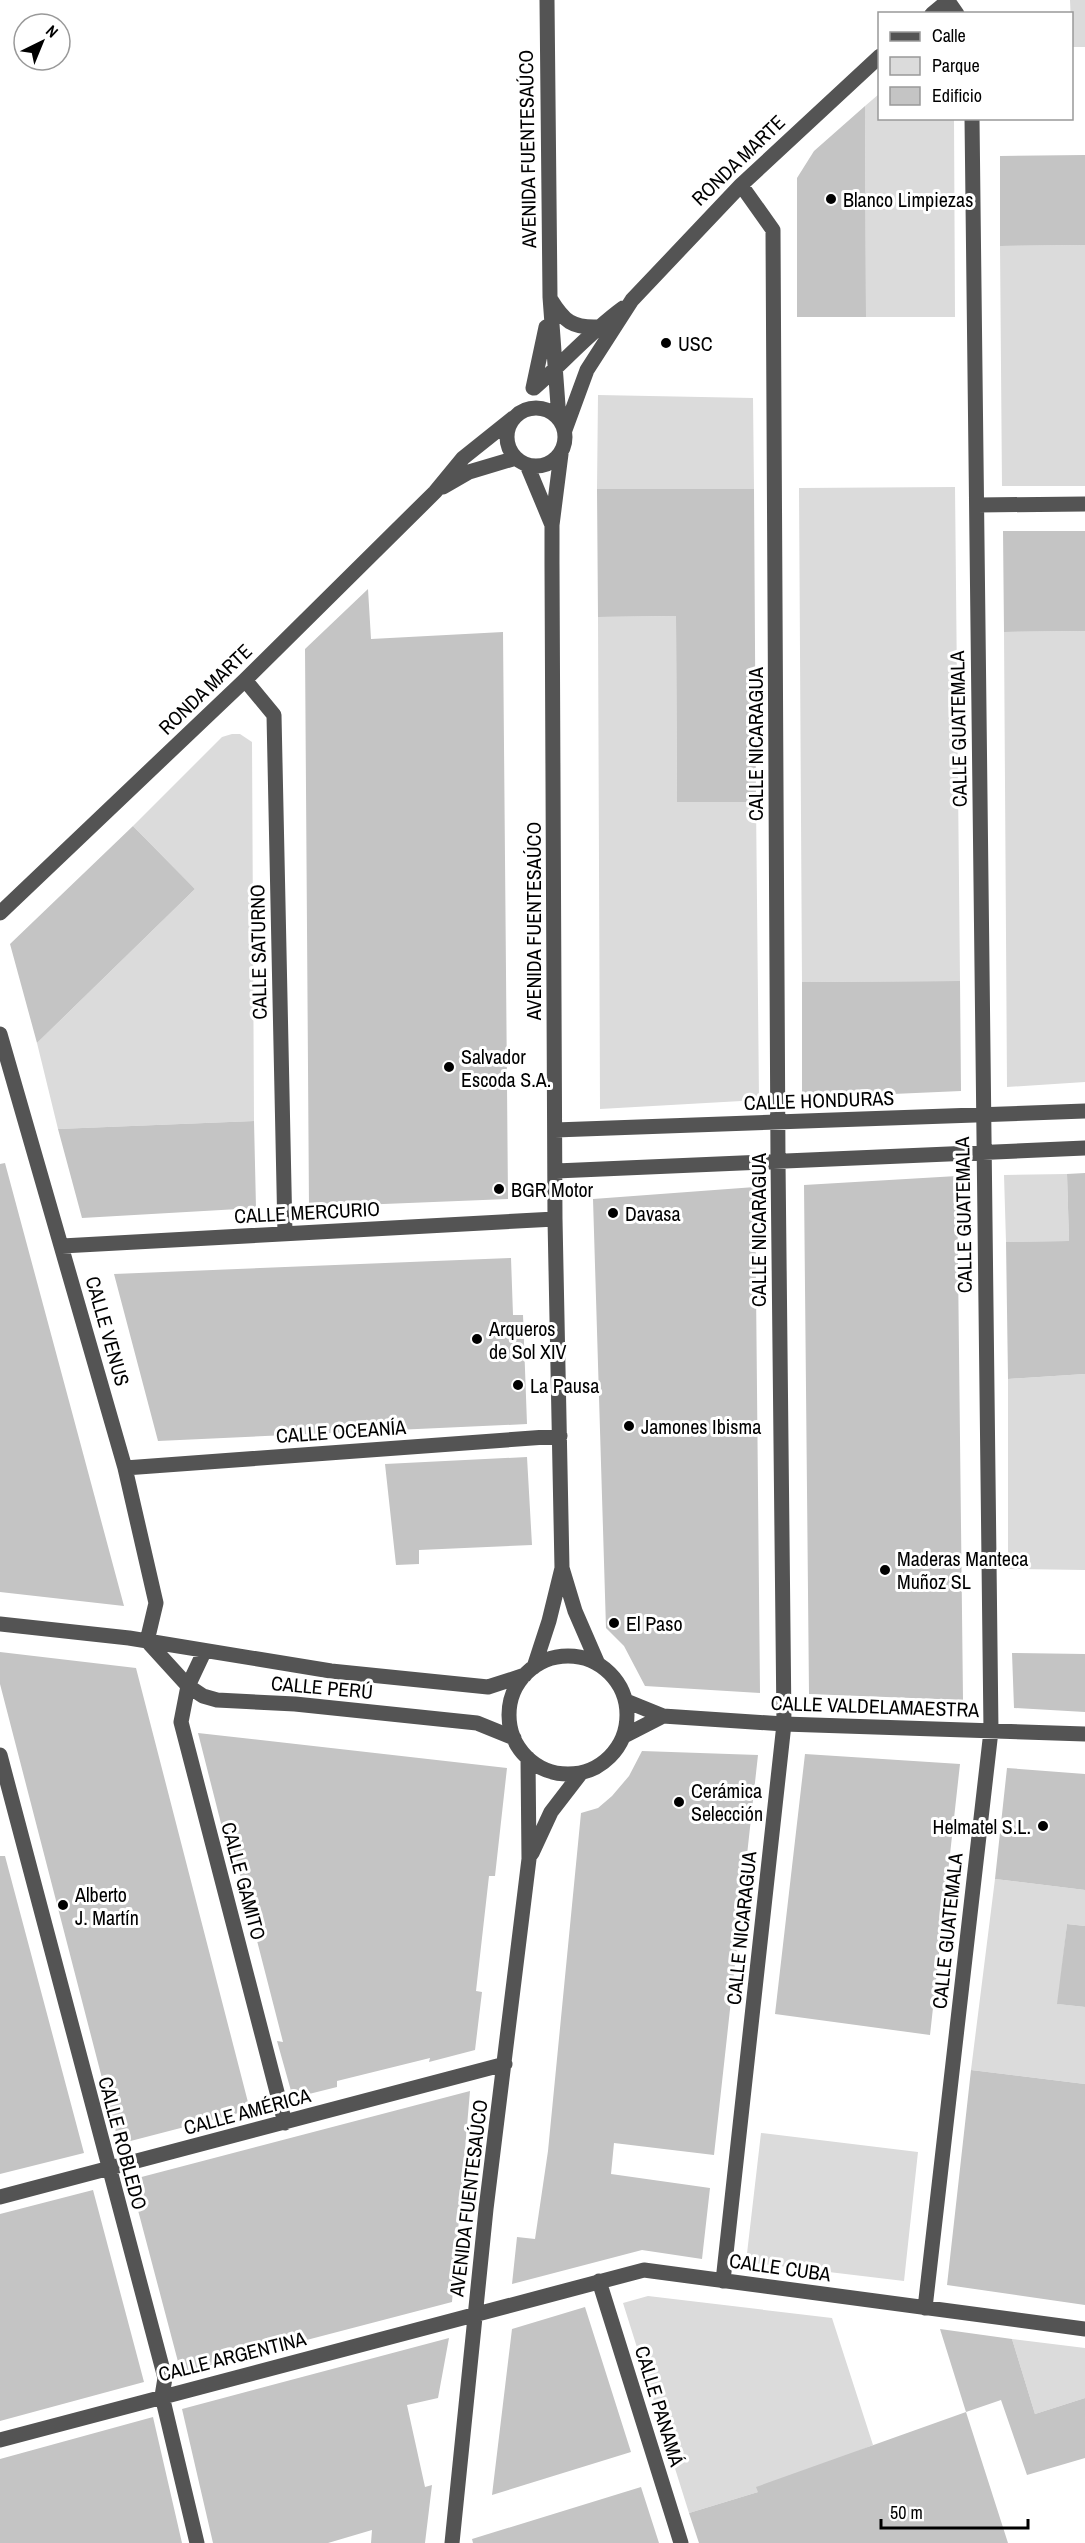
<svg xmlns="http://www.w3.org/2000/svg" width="1085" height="2543" font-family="'Archivo Narrow',sans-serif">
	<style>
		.green { fill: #dbdbdb }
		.building { fill: #c4c4c4 }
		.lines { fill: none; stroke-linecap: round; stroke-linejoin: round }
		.minor { stroke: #545454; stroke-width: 15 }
		.poi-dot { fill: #000; stroke: #fff; stroke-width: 2 }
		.labels { text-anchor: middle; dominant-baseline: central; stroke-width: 6; stroke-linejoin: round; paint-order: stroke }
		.street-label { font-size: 20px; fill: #000; stroke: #fff }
		.poi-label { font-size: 20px; fill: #000; stroke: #fff; text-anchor: start }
	</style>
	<rect width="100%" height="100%" fill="#fff"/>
	<path class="green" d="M1070,0H1085V47H1072Z
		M879,94L880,118L954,119L955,317H866L865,106Z
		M1085,245V486H1002L1000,246Z
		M598,395L753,398L754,489H597Z
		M955,487L960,981L802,982L799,488Z
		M676,616L677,802H756L759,1100L600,1109L598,617Z
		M1085,631V1082L1007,1087L1004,632Z
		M232,734H240L252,742L254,1121L58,1129L37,1043L195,889L133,826L222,737Z
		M1067,1174L1069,1241L1006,1242L1004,1175Z
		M1085,1374V1570L1008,1569V1379Z
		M995,1879L1085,1890V1926L1067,1924L1058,2004L1085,2007V2084L971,2070Z
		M761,2133L918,2152L904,2281L746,2262Z
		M648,2296L832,2318L873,2445L758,2492L689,2513L623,2303Z
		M1012,2339L1085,2348V2398L1035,2414Z"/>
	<path class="building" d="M865,106L866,317H797V178L814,151Z
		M1085,155V245L1000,246V156Z
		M597,489H754L756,802H677L676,616L598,617Z
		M1003,531H1085V631L1004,632Z
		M368,589L371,639L503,632L508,1199L309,1207L305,649Z
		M133,826L195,889L37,1043L10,944Z
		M960,981L961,1091L802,1098V982Z
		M254,1121L256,1208L82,1218L58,1129Z
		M5,1163L69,1401L124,1606L0,1592V1164Z
		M1085,1173V1374L1008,1379L1006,1242L1069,1241L1067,1174Z
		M957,1176L963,1700L809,1694L804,1185Z
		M755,1187L760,1693L645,1686L624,1646L606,1628L593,1199Z
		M511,1258L513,1315H523L527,1424L158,1441L114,1274Z
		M527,1457L532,1545L419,1550V1564L396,1565L385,1464Z
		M0,1652L136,1668L250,2110L119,2144L0,1684Z
		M1012,1653L1085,1654V1712L1014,1708Z
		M198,1733L507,1768L495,1876H489L476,1991L482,1992L475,2050L429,2062L430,2058L337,2081V2087L293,2098L277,2041L283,2042L233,1847H227Z
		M642,1751L758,1755L714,2155L614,2143L611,2174L710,2188L702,2259L642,2250L512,2284L517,2237L535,2239L548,2151L581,1813L598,1808L612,1796L629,1776Z
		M805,1754L960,1764L930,2035L775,2014Z
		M1007,1768L1085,1774V1890L995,1879Z
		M0,1856H5L84,2153L0,2174Z
		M1067,1924L1085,1926V2007L1057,2004Z
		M971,2070L1085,2084V2305L947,2285Z
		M470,2091L452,2302L181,2373L130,2180Z
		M93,2190L144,2382L0,2421V2214Z
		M585,2307L631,2452L492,2495L512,2329Z
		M940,2329L1012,2339L1035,2414L1085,2398V2458L1027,2475L1001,2400L966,2412Z
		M449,2338L438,2398L407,2405L425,2487L432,2485L425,2543H371L372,2530L328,2543H213L182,2409Z
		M966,2412L1008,2543H699L689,2513L758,2492L756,2487Z
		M153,2417L182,2543H0V2459Z
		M641,2487L659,2543H473L472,2539Z"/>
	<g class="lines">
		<path class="minor" d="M547,0L550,297L559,419
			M948,1L957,14
			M932,14L949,0
			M551,300C564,321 572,328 598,327
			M533,388L546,327
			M534,388C564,362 590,332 623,308
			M507 437a29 29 0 1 1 58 0a29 29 0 1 1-58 0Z
			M565,430L587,370L632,300L741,185L880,56
			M527,465L552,525
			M443,487L469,472L516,458
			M977,505L1085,504
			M245,680L274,715L285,1234
			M0,913L245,680L435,492L463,458L513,418
			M0,1034L125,1468L156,1603L147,1641
			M555,1130L1085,1111
			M556,1171L1085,1148
			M62,1246L555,1219
			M125,1468L560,1436
			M562,1568L575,1611L598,1664
			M0,1624L129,1638L331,1671L488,1687L525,1675
			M147,1641L188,1686L203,1696L217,1700L295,1704L477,1723L514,1738
			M204,1652L188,1686L181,1722L285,2123
			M509 1715a59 59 0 1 1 118 0a59 59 0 1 1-118 0Z
			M534,1667L549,1621L562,1568L555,1219L552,564V525L561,454
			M626,1701L663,1716L784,1724L1085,1734
			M624,1736L663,1716
			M0,1755L165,2378L162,2396L197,2543
			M532,1853L551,1812L581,1773
			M0,2197L505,2064
			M599,2281L681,2543
			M723,2281L784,1724L778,1161L773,230L741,185
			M925,2308L991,1731L972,118
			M0,2440L644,2270L1085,2329
			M452,2543L486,2209L529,1859L528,1758"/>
	</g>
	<g class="poi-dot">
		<circle cx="831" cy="199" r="6"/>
		<circle cx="666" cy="343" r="6"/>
		<circle cx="449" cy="1067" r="6"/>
		<circle cx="499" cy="1189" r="6"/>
		<circle cx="613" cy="1213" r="6"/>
		<circle cx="477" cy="1339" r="6"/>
		<circle cx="518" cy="1385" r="6"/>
		<circle cx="629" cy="1426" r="6"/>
		<circle cx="885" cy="1570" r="6"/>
		<circle cx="614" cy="1623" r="6"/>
		<circle cx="679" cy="1802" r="6"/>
		<circle cx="1043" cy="1826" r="6"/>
		<circle cx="63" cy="1905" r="6"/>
	</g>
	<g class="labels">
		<g class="street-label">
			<text transform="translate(527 149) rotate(-91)">AVENIDA FUENTESAÚCO</text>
			<text transform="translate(738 160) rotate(-44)">RONDA MARTE</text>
			<text transform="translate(205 689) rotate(-44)">RONDA MARTE</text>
			<text transform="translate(958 729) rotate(-91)">CALLE GUATEMALA</text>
			<text transform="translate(755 744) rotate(-90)">CALLE NICARAGUA</text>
			<text transform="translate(533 921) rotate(-90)">AVENIDA FUENTESAÚCO</text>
			<text transform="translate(258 952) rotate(-91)">CALLE SATURNO</text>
			<text transform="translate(819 1100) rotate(-2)">CALLE HONDURAS</text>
			<text transform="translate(307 1212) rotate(-3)">CALLE MERCURIO</text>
			<text transform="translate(963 1215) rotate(-91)">CALLE GUATEMALA</text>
			<text transform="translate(758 1230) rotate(-90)">CALLE NICARAGUA</text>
			<text transform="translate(108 1331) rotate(74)">CALLE VENUS</text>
			<text transform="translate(341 1431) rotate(-4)">CALLE OCEANÍA</text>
			<text transform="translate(322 1687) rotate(5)">CALLE PERÚ</text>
			<text transform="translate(875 1706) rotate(2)">CALLE VALDELAMAESTRA</text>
			<text transform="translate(244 1881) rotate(75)">CALLE GAMITO</text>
			<text transform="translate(741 1928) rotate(-84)">CALLE NICARAGUA</text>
			<text transform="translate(947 1931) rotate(-84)">CALLE GUATEMALA</text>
			<text transform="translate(247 2111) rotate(-15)">CALLE AMÉRICA</text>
			<text transform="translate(123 2143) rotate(75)">CALLE ROBLEDO</text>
			<text transform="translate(468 2198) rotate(-83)">AVENIDA FUENTESAÚCO</text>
			<text transform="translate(780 2267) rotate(8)">CALLE CUBA</text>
			<text transform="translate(232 2356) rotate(-14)">CALLE ARGENTINA</text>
			<text transform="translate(660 2406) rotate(73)">CALLE PANAMÁ</text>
		</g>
		<g class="poi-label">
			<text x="843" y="199">Blanco Limpiezas</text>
			<text x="678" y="343">USC</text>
			<text x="461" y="1056">Salvador<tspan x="461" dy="23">Escoda S.A.</tspan></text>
			<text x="511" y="1189">BGR Motor</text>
			<text x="625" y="1213">Davasa</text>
			<text x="489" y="1328">Arqueros<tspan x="489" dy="23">de Sol XIV</tspan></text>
			<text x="530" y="1385">La Pausa</text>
			<text x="641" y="1426">Jamones Ibisma</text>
			<text x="897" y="1558">Maderas Manteca<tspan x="897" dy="23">Muñoz SL</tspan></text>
			<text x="626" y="1623">El Paso</text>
			<text x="691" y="1790">Cerámica<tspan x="691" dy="23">Selección</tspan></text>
			<text x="1031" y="1826" text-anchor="end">Helmatel S.L.</text>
			<text x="75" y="1894">Alberto<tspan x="75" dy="23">J. Martín</tspan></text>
		</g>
	</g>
	<rect x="878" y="12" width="195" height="108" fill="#ffffff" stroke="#999999" stroke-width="1.5"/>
	<rect x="890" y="32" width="30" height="9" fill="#545454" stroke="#999999" stroke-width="1.5"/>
	<text x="932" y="42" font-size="18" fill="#000000">Calle</text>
	<rect x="890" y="57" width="30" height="18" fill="#dbdbdb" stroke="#999999" stroke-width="1.5"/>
	<text x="932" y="72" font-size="18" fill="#000000">Parque</text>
	<rect x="890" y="87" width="30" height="18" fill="#c4c4c4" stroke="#999999" stroke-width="1.5"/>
	<text x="932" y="102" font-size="18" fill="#000000">Edificio</text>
	<g transform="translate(42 42) rotate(43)"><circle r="28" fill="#ffffff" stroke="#999999" stroke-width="1.5"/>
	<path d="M0-4.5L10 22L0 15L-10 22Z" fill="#000000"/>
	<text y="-9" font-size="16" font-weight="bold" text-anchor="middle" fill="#000000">N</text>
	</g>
	<path d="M881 2519v9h147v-9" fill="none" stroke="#000000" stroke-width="3"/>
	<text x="890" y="2519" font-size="18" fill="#000000" stroke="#ffffff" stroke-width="4.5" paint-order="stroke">50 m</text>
</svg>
